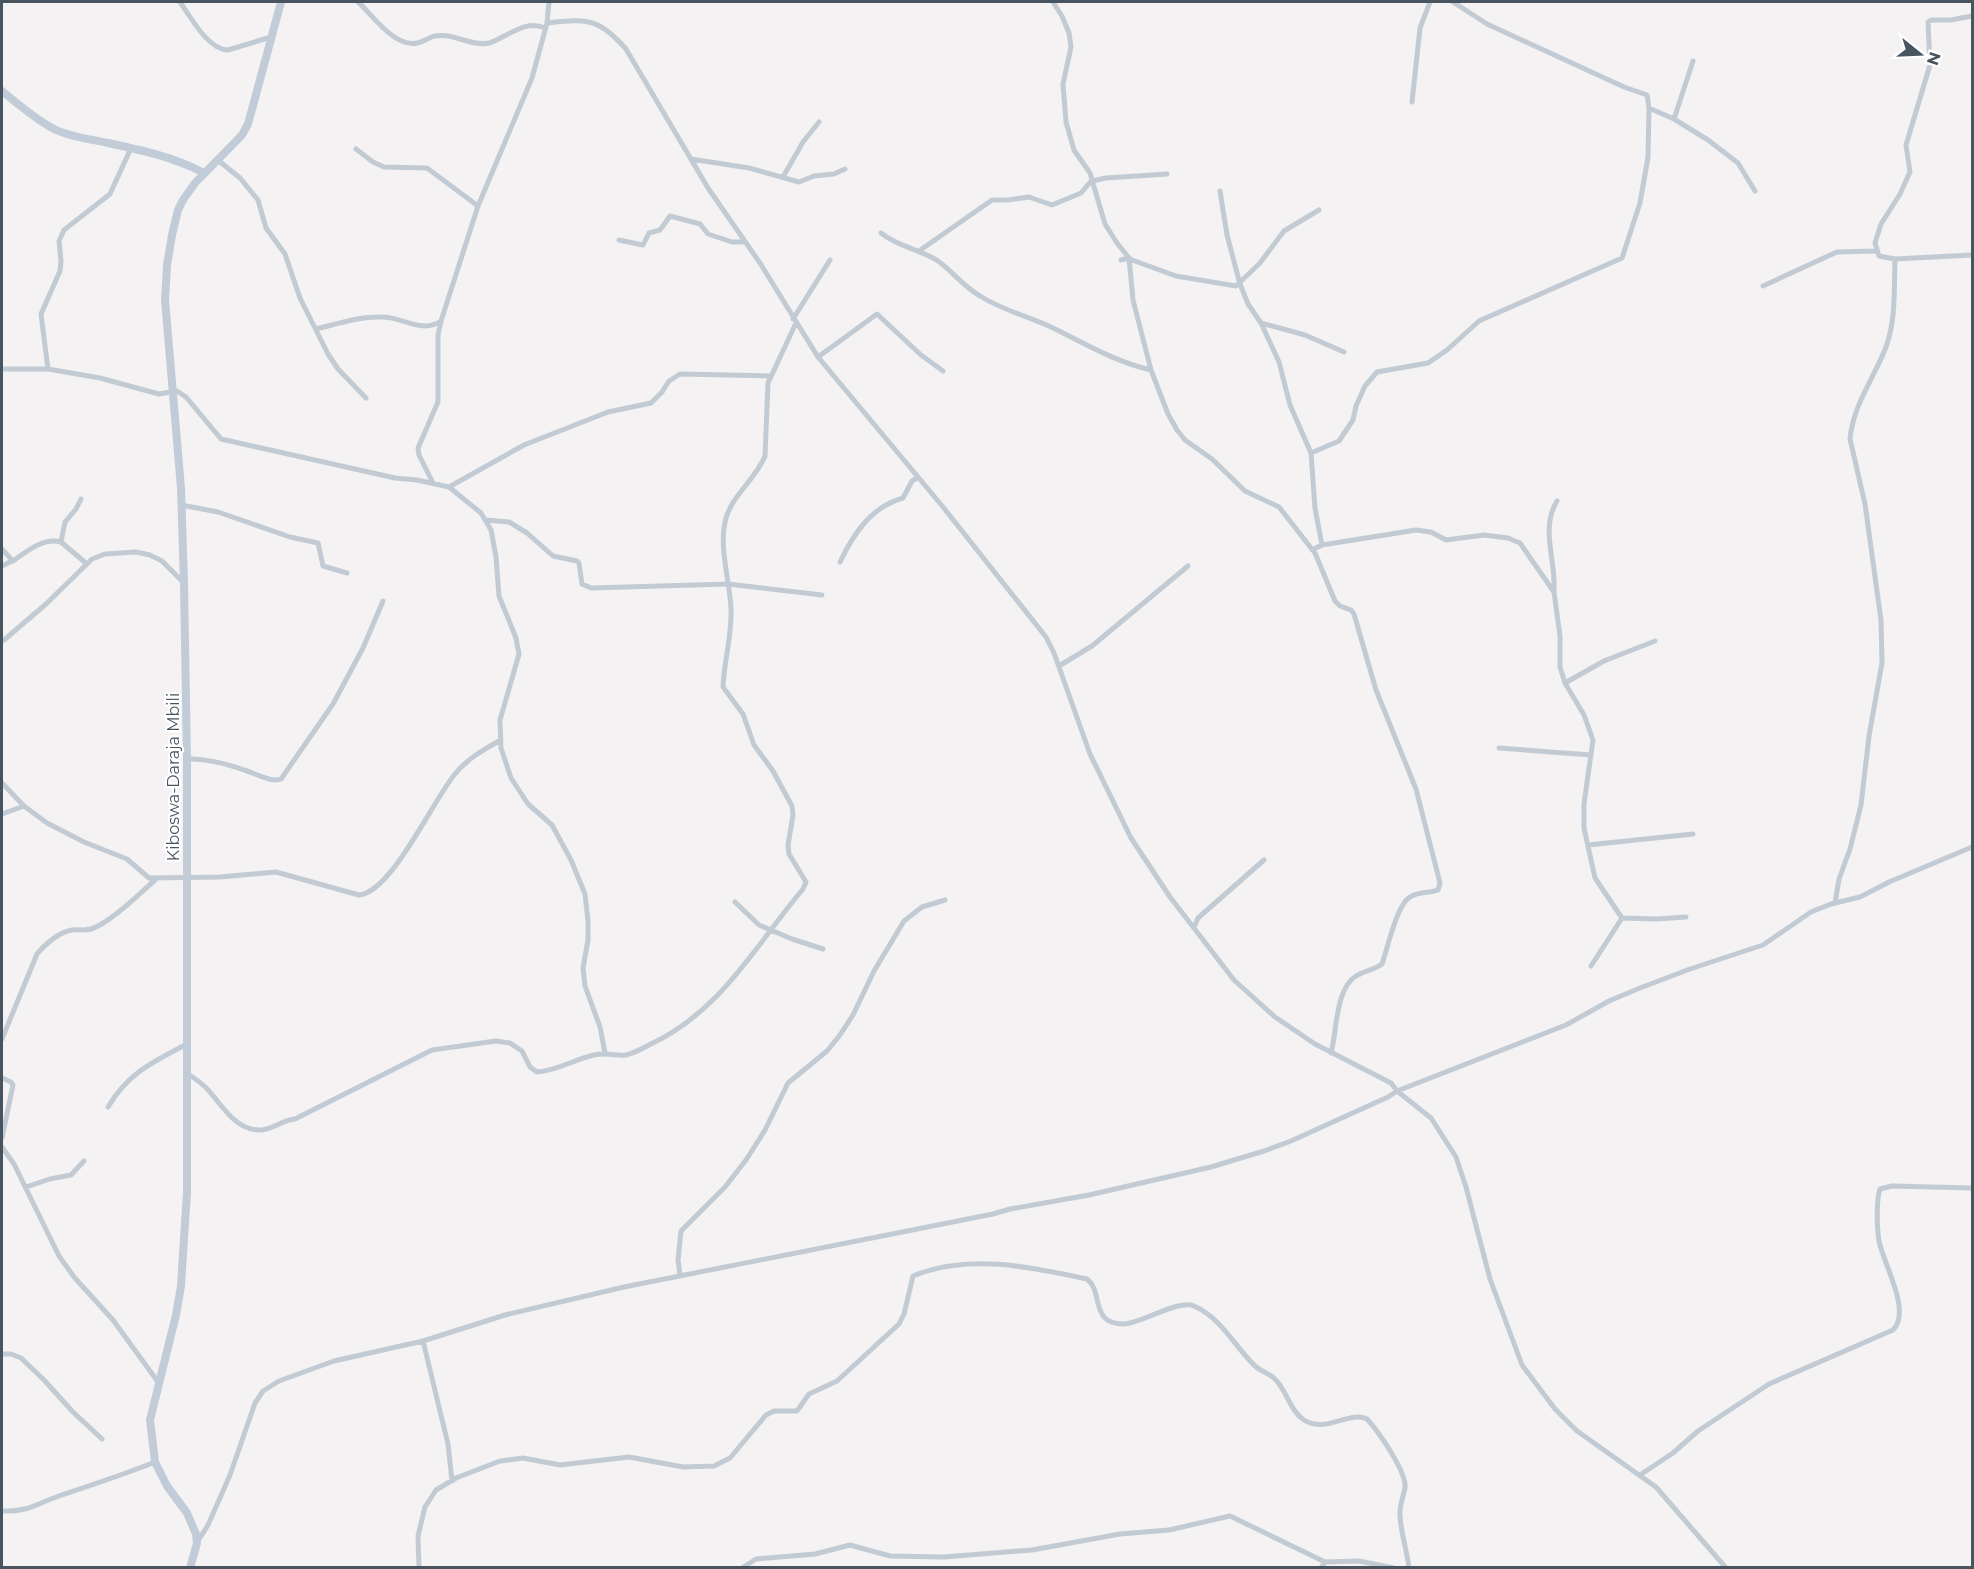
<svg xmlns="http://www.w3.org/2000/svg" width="1974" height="1569" font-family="Montserrat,sans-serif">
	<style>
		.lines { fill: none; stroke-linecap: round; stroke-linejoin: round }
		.street { stroke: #c2cbd3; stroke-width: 5 }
		.secondary { stroke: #c2ccd8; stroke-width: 8 }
		.labels { text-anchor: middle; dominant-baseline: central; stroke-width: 4.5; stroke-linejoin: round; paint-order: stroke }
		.street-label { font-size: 16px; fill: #485460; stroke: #fff }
	</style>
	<rect width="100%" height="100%" fill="#f4f2f2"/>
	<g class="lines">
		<path class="street" d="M180,2C190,16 208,50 228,50L271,37
			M358,2C372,14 394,48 417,43C432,39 429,34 448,36C460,38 476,46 489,43C507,37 525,19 545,28
			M549,2L547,23C587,19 598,17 626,49L708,188L760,263L818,357L943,507L1046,637L1054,653L1090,754L1131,838L1170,897L1234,980L1275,1017L1315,1044L1391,1083L1397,1091L1431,1118L1456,1157L1466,1187L1490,1279L1522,1365L1555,1409L1577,1431L1656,1487L1726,1568
			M1053,2L1062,16L1069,33L1071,47L1063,84L1066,122L1074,150L1090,173L1105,224L1117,243L1129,258L1133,300L1151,370L1168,414L1177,430L1185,440L1212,459L1245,491L1279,507L1315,553L1335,601L1340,606L1351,610L1354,614L1376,690L1416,789L1440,883L1438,890C1430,893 1417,892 1410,897C1397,904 1387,950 1382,964C1374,970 1364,971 1356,976C1335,989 1337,1032 1331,1053
			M1453,2L1487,24L1624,87L1647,95L1649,108
			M1972,16L1951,20H1931L1928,22L1930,65L1906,145L1910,172L1900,194L1881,224L1875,243L1879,256L1895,259L1972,255
			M1412,102L1420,28L1430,2
			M1674,119L1693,61
			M356,149L373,162L384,167L427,168L478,206
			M691,159L749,168L799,182L814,176L834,174L845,169
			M219,161L240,178L258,200L266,228L285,254L300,298L328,354L338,369L366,398
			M783,177L803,142L819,122
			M1092,181L1106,178L1167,174
			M1220,191L1227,235L1240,284L1248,304L1261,323L1279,362L1290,405L1311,453L1315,508L1322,545
			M881,233C898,247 920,249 938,261C952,271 964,287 980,296C1002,310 1027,316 1051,327C1084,343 1115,362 1151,370
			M619,240L643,245L649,233L660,230L670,216L700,224L708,234L732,242H744
			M919,251L992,200H1008L1029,197L1052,205L1081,193L1092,180
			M1121,260L1129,258L1132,260L1176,276L1236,286L1260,263L1284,231L1319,210
			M1763,286L1837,252L1876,251
			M793,319L830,260
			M1261,323L1305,335L1344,352
			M316,329C337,324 361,316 382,317C403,317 422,334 441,321
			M818,357L877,314L921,355L943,371
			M2,369H48L100,378L159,394L177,391L186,397L221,439L395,478L417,480L449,487L481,513L491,530L496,557L499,596L516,638L519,654L500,720L501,748L511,778L528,804L552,825L571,860L585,894L588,921V940L583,968L585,986L600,1027L605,1053
			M48,369L41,314L60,271L61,261L59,241L64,230L110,194L131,148
			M1311,453L1339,441L1353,420L1356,406L1365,386L1377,372L1428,363L1447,350L1479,321L1622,258L1640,203L1648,157L1649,108L1674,119L1708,140L1738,163L1755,191
			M433,483L419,455L418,448L438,402V335L441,321L478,206L532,78L547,23
			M449,487L524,445L608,412L651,403L662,392L669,381L680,374L770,376
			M181,505L218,512L290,537L318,543L323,566L347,573
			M486,520L509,522L527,533L553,556L577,561L579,563L582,584L591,588L728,584L822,595
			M61,542L65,522L76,509L81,499
			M2,549L13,561C26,552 43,537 61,542L87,564
			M1312,550L1322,545L1416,530L1431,532L1446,540L1484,535L1508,538L1520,543L1554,592L1560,636V667L1565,683L1584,715L1593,740L1584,804V828L1595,878L1622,918L1657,919L1686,917
			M840,562C854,533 871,507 903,498L912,481L917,478
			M2,566L12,561
			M1554,590C1556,560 1540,529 1557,501
			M4,640L46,604L92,559L105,554L136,552L150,555L162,561L184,583
			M1059,666L1092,646L1188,566
			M1565,683L1604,661L1655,641
			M1499,748L1591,755
			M187,759C205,758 227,764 244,770C255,773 271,783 281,779L333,704L363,648L383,601
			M2,783L24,806L47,823L84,842L127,859L149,878L220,877L276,872L359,895C392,892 433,800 455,774C467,759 483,750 499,741
			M2,814L24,806
			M1588,845L1693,834
			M735,902L759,925L792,939L823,949
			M1835,903L1839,879L1850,849L1861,805L1869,736L1882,663L1881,620L1865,504L1850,439C1853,405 1874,378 1886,347C1896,320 1894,288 1895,259
			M1194,927L1198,918L1264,860
			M1591,966L1622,918
			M2,1039L37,954C44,945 59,932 72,930C78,929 84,931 91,929C110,923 139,894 155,880
			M188,1074C196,1079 203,1084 210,1092C222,1106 237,1131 260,1130C272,1130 282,1120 295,1119L432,1050L496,1041L510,1043L522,1051L530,1067L537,1072C557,1071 575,1059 594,1055C605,1052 615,1056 626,1055C635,1053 643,1048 651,1044C721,1011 755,946 803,889L806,882L789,854L788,845L793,815L792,806L773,771L754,745L743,714L723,687C724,661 732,636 731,609C730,580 718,547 726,518C733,494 756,479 765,456L768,383L796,323
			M2,1078L11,1082L13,1085L2,1138
			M108,1107C128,1073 153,1062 187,1044
			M2,1147L14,1164L59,1256L74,1277L113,1320L158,1382
			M26,1187L50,1179L71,1175L84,1161
			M680,1275L678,1260L681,1231L725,1187L746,1160L765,1130L788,1083L827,1051L840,1035L853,1015L874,971L904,921L922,907L945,900
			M423,1341L448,1444L452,1481
			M2,1354H11L21,1358L44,1380L73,1412L102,1439
			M1640,1475L1673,1453L1698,1431L1769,1384L1893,1330C1912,1311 1883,1263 1879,1241C1877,1229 1876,1200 1880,1189L1892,1186L1972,1188
			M2,1511C28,1512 36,1504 59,1496C91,1485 123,1475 155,1462
			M198,1541L208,1525L230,1475L255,1403L263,1391L279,1381L334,1361L423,1341L505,1315L624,1287L993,1214L1010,1209L1089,1195L1211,1167L1264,1151L1291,1141L1388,1097L1397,1091L1566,1025L1609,1001L1640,988L1690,969L1763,945L1811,912L1831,904L1860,897L1889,882L1972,847
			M419,1568L418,1536L425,1507L436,1490L456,1478L500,1461L523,1458L560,1465L629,1457L683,1467L714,1466L730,1458L766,1415L774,1411H797L809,1394L837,1381L899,1324L904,1314L913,1276C967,1253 1031,1267 1087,1279C1104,1292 1089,1324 1124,1324C1143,1323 1178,1299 1194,1306C1220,1317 1234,1345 1253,1364C1259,1371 1269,1373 1275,1379C1287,1391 1290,1411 1304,1420C1326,1434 1349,1410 1367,1419C1378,1431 1407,1472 1405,1488C1403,1498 1399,1506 1400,1516C1401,1533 1407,1551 1409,1568
			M742,1568L756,1559L815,1554L850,1545L890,1556L944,1557L1032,1550L1120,1534L1169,1530L1230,1516L1325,1562
			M1321,1568L1325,1562L1359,1561L1394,1568"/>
		<path class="secondary" d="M2,91C18,104 35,119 54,129C70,137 90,139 108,143C141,150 174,157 204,173
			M190,1568L197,1543L196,1534L187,1513L167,1486L155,1462L150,1420L176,1315L181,1286L187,1192V759L184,583L181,488L165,300L167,265L172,235L178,210L183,200L195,183L242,135L248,124L281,2"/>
	</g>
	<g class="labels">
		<g class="street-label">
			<text transform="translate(173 777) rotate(-90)">Kiboswa-Daraja Mbili</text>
		</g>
	</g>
	<rect width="1974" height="1569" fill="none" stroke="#485460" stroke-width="6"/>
	<g transform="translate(1920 54) rotate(108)" stroke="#ffffff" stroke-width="4.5" paint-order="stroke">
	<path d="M0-4.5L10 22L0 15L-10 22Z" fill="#485460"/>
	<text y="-9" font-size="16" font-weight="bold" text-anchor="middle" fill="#485460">N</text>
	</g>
</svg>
